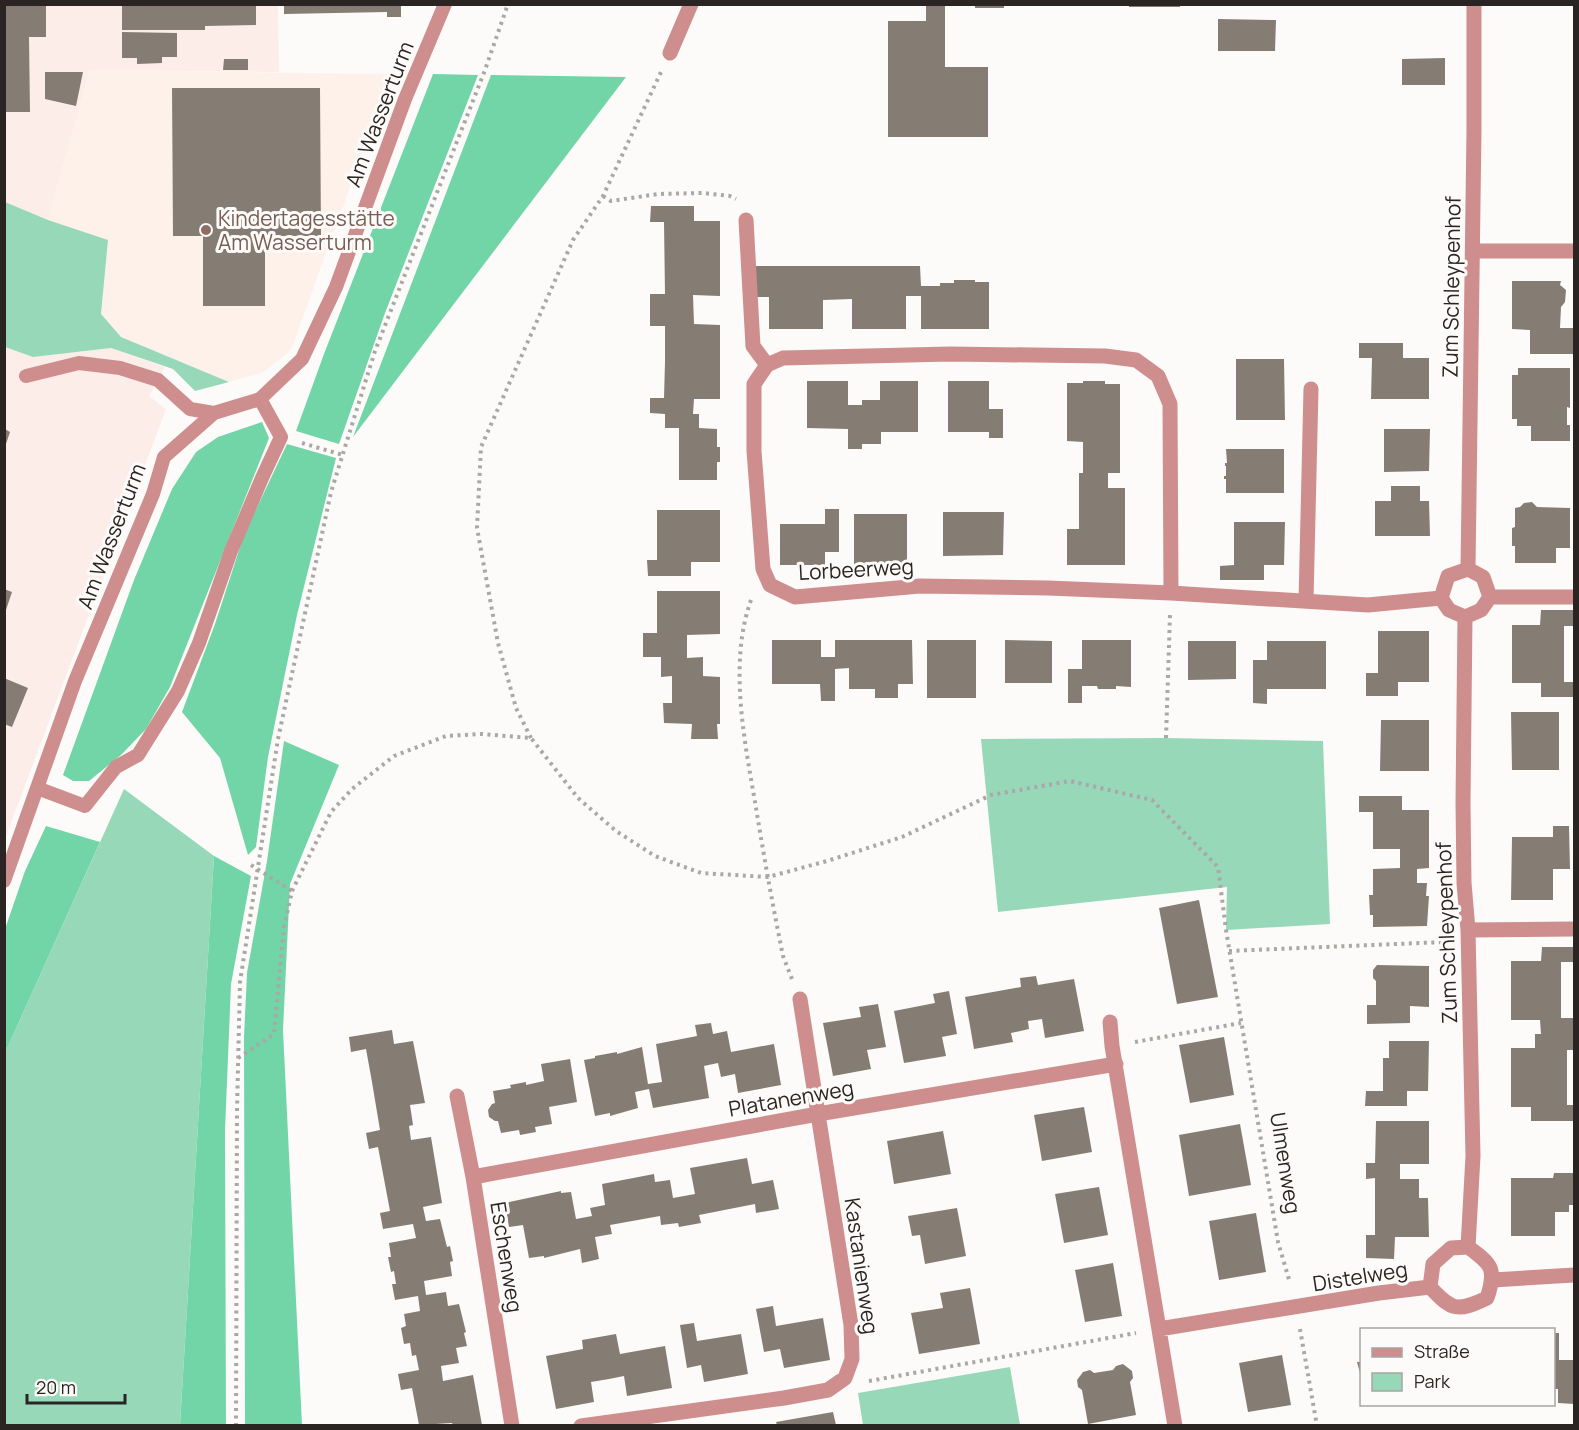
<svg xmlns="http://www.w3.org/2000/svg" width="1579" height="1430" font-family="Manrope,sans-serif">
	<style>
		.commercial { fill: #fdede9 }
		.built { fill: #fdf1ea }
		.green { fill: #97d8b8 }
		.forest { fill: #71d5a8 }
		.building { fill: #857d74 }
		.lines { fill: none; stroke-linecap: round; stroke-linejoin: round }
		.path { stroke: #aaa7a5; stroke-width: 4; stroke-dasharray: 3 4.5; stroke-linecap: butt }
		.service { stroke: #ce8e8e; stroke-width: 14 }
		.minor { stroke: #ce8e8e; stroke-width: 15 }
		.education-dot { fill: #8d6e63; stroke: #fdfbf9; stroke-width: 2 }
		.labels { text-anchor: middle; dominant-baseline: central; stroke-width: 6; stroke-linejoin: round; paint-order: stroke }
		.street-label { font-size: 21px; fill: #2a2523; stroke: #fdfbf9 }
		.education-label { font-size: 21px; fill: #785e54; stroke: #fdfbf9; text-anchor: start }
	</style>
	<rect width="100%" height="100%" fill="#fdfbf9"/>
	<path class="commercial" d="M4,5H278L279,72L90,70L48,220L5,202Z
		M5,347L33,357L111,348L165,367L149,396L166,409L5,839Z"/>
	<path class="built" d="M90,70L391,74L291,350L264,372L229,382L121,337L101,314L108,240L48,220Z"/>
	<path class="green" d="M5,202L48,220L108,240L101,314L121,337L229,382L195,391L173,369L111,348L33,357L5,347Z
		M1166,738L1323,741L1330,924L1226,930L1227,887L998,912L981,739Z
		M124,789L214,856L180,1425L5,1426V1053Z
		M1010,1367L1020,1425H863L858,1393Z"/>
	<path class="forest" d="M433,74L478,75L385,313L339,444L296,431L324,354Z
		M491,75L626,77L353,437Z
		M262,422L269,438L170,687L146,729L121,755L89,781H73L63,775L134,580L172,489L196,452L218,437Z
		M287,444L336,458L297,615L268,757L256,847L248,855L220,758L182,712L215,624L244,535Z
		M284,741L339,765L290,884L283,1030L302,1425H245L244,1037L247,973L267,861Z
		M46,826L100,842L5,1053V929L25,871Z
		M214,856L251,876L231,984L225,1131L226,1425H180Z"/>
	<path class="building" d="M4,4H46V37H29L30,112H4Z
		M122,4H256V25L205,26V30H122Z
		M284,4H401V17H387V12L284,14Z
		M926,4H945V67H988V137H888V21H926Z
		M975,4H1004V8H975Z
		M1129,4H1180V7H1129Z
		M1218,19L1276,20L1275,51H1218Z
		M122,32L177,33V57H162V63L137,64V58H122Z
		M1445,58V85H1402V59Z
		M224,59H248V70H223Z
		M45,72H83L76,106L45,99Z
		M172,88H320L321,236H265V306H203V236H173Z
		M651,206H694V221H720V296L693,295L694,324L720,325V399H694L693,414H699V428L717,429V447H720V462H717V480H679V428H665V414L650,413V398H664L665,362V326H650V294H665L664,222H650Z
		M755,266H920L921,286H940V283H954V280H975V282H989V329H921V296H906V329H852V299L823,300V329H769V297H755Z
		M1512,281H1561L1560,285L1566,290L1565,302L1561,307L1560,328H1574V354H1530V330L1512,329Z
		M1359,343H1403V358H1429V399H1371L1372,358H1359Z
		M1236,359H1284L1285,420H1236Z
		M1518,368H1570V408L1567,407V425H1570V441H1531V426H1517V419H1512V375H1518Z
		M807,381H848V405H862V400H880V381H918V432H881V444H862V449H848V429L807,428Z
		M948,381H989V409H1003V438H989V432H948Z
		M1083,381H1105V384H1120V473H1108V488H1125V565H1067V529H1079V473H1083V442L1067,441V383H1083Z
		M5,429L10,432L5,447Z
		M1384,429H1430L1429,471L1384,472Z
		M1226,449H1284V493H1226V479H1224V476H1226V466H1225V463H1227Z
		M1391,486H1420V501H1429L1430,536H1375V501H1391Z
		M1532,502L1537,507L1570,508V548H1556V563H1515V546H1512V528L1515,527V508L1520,507L1524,503Z
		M825,509H839V552H825V565H780V524H825Z
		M657,510H720V562H691V576H648L647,560H657Z
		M943,512H1004L1003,555L943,556Z
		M854,514H907V565H854Z
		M1234,522H1285L1284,565H1264V580H1220V566L1234,565Z
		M4,589L12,592L5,613H4Z
		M657,591H720V634L687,635V658L703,657V676L720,677V724H717L718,739H691L692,724L664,723L663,703H672V676L661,677V657H643V633H657Z
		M1541,610H1574V626H1564V682H1574V697H1541V683H1512V625H1540Z
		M1378,631H1429V682H1398V696H1366V673H1378Z
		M772,640H821V657H835V640H912L913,684H898V698H875V689H849V668L835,669V701H821L820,684H772Z
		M927,640H976V698H927Z
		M1005,640L1052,641V683H1005Z
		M1082,640H1131V687L1116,686V689H1098L1097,686H1082V703H1068V669H1082Z
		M1188,641H1236V679L1188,680Z
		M1267,641H1326V689H1267V704L1253,703V660H1267Z
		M4,678L28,688L12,727L4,724Z
		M1511,712H1559V770H1512Z
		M1381,720H1429V771H1380Z
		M1359,796H1402V810H1429V868L1417,869V883H1427L1426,896H1429L1427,926L1373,927V915H1370L1369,895H1373V869L1400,868V849H1373V812H1359Z
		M1553,826H1569L1570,869H1553V900H1511L1512,837H1553Z
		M1199,900L1218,997L1177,1004L1159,908Z
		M1542,947H1574V962H1561V1018H1574V1050H1567V1105H1574V1121H1531V1107H1511V1048H1535V1034H1541L1540,1020H1511V961H1541Z
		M1377,965L1429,966V1007L1410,1006V1023L1367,1024V1005H1376V981L1373,978V970Z
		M1036,976L1038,985L1074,979L1084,1031L1045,1038L1042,1019L1028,1021L1029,1029L1011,1033L1013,1042L974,1049L965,997L1021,987L1020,978Z
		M949,991L957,1034L942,1037L946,1056L904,1063L894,1011L935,1003L933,994Z
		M878,1004L886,1047L867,1050L871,1069L833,1076L823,1023L861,1017L859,1007Z
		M711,1023L713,1034L727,1031L731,1052L774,1044L781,1085L738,1093L735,1074L721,1077L718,1063L704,1066L709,1098L653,1108L649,1089L635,1092L638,1108L610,1116V1113L595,1116L584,1060L595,1058V1056L617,1052V1054L642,1047L648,1084L662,1082L656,1044L697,1036L695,1025Z
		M392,1030L394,1044L413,1041L425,1103L410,1105L413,1125L409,1126L411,1140L431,1137L442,1203L423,1207L426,1221L440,1219L447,1247L450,1246L453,1261L450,1262L452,1276L424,1281L426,1295L446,1292L448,1306L459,1304L466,1332L464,1333L467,1346L456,1348L459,1363L441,1366L443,1381L473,1375L482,1425H453L452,1423L419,1425L412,1388L401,1390L398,1374L419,1370L416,1355L412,1356L410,1343L404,1344L401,1328L406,1326L404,1314L420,1311L418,1296L395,1300L392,1284H396L394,1271L391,1272L388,1257H391L389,1243L416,1238L413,1224L383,1229L380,1213L390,1211L378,1147L369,1149L366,1133L380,1130L372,1082L366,1049L351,1052L349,1037Z
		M1224,1037L1234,1095L1190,1103L1179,1045Z
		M1389,1041H1429L1428,1091H1407V1106H1365L1366,1091H1383V1058H1389Z
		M570,1059L577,1102L549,1107L552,1124L535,1127L536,1132L520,1135L519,1130L501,1133L498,1121H495L489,1117L488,1110L492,1104L495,1103L493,1091L511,1088L510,1085L526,1082V1085L544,1081L541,1064Z
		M1084,1107L1092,1152L1042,1161L1034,1115Z
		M1376,1121H1429V1164H1400V1179H1419V1198H1428L1429,1237H1395L1394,1259L1366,1258V1235H1375V1178L1366,1179V1163H1375Z
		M1240,1124L1251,1185L1189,1196L1179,1135Z
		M943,1131L951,1174L894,1184L887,1141Z
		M747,1158L752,1184L773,1180L779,1209L756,1213L755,1204L699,1215L701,1223L679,1227L678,1223L661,1225L660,1216L610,1225L612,1234L595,1237L599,1259L582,1263L580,1249L544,1258V1256L529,1258L523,1225L509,1227L505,1203L561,1191V1193L571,1192L576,1219L592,1216L590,1208L605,1205L602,1184L654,1174L655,1182L670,1180L673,1198L695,1194L690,1168Z
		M1554,1173H1574V1205H1569V1212H1555V1236H1511V1178H1553Z
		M1099,1187L1108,1235L1064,1243L1055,1194Z
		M957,1208L966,1256L925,1264L920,1235L912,1236L908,1216Z
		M1256,1213L1266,1272L1219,1280L1209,1221Z
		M1113,1263L1122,1316L1085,1322L1075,1270Z
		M970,1288L980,1344L919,1354L911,1313L943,1308L940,1293Z
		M773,1306L776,1326L823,1318L830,1360L784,1368L780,1349L764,1352L756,1309Z
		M694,1323L697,1341L741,1334L748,1374L704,1382L701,1365L687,1368L680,1325Z
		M1554,1333H1559V1360H1574V1404L1558,1403V1389H1554Z
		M616,1334L620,1354L665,1346L672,1388L627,1396L624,1376L609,1379L591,1382L594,1402L556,1409L546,1356L583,1349L582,1340Z
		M1282,1355L1291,1405L1248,1412L1239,1363Z
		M1357,1362H1362V1377H1361Z
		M1123,1364L1132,1371L1133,1378L1130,1382L1136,1415L1088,1424L1082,1390L1078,1387L1077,1380L1083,1372L1090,1370L1094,1373L1113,1370L1116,1366Z
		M833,1412L836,1425H777L776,1422Z"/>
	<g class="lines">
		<path class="path" d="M603,196L611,201L658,194L703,193L730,196L736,199
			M302,443L343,455
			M751,600C728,664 745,743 756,808C764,857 773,907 783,956L792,979
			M531,738L516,708L498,643L477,528L481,447L573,240L603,196L661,72
			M1166,738L1170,615
			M251,865L292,891
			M1229,951L1444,942
			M1135,1042L1241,1023
			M238,1058L274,1034L284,927L292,891L331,812L352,789L394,756L446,736L482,734L531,738L578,798L616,831L655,856L701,873L768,877L827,861L902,837L991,795L1070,781L1152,800L1218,867L1226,930L1278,1242L1290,1283
			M1300,1329L1317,1426
			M869,1381L1136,1333
			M236,1426L237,1110L240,982L278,739L331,492L375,351L485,70L508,4"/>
		<path class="service" d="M26,376L79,363L120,368L158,380L190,409L214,413
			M37,788L85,806L116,767L138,755L178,691L199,643L231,551L262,478L281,437L260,399
			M4,881L75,681L153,494L164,457L214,413L260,399L302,359L336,287L405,99L445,4"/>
		<path class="minor" d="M670,53L691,4
			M746,220L753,346L767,365
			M1473,251H1574
			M1468,569L1474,130V4
			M1468,569L1483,577L1490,597L1481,610L1465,617L1449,610L1441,598L1448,576Z
			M1171,593L1170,404L1158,376L1136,360L1105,356L950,354L783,358L767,365L754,384V451L763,569L770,585L795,597L920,586L1048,588L1171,593L1368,605L1441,598
			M1490,597H1574
			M1306,601L1311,389
			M1465,617L1463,803L1464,883L1468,930L1473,1156L1468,1247
			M1468,930L1574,929
			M1110,1022L1112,1046L1175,1426
			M457,1096L473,1177L512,1426
			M473,1177L818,1114L1116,1064
			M1468,1247C1491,1264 1497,1268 1487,1298C1458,1312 1452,1311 1430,1287L1433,1264L1451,1248Z
			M1493,1280L1574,1275
			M1159,1329L1379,1293L1430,1287
			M581,1426L784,1398L828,1390L845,1378L852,1359L851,1325L800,999"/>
	</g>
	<circle class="education-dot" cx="206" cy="230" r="6"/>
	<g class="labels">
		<g class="street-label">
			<text transform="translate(379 114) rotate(-69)">Am Wasserturm</text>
			<text transform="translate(1451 287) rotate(-89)">Zum Schleypenhof</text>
			<text transform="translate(111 536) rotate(-69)">Am Wasserturm</text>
			<text transform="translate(856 569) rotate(-3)">Lorbeerweg</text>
			<text transform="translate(1446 933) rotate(-92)">Zum Schleypenhof</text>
			<text transform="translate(791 1098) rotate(-10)">Platanenweg</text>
			<text transform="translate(1286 1163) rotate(81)">Ulmenweg</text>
			<text transform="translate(507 1257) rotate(81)">Eschenweg</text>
			<text transform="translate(862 1266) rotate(82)">Kastanienweg</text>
			<text transform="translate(1360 1276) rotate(-9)">Distelweg</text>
		</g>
		<g class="education-label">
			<text x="218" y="218">Kindertagesstätte<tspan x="218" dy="24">Am Wasserturm</tspan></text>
		</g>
	</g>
	<rect width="1579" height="1430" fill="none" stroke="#2a2523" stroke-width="12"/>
	<rect x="1360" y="1328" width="195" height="78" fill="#fdfbf9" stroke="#a9a5a3" stroke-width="1.5"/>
	<rect x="1372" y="1348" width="30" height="9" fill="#ce8e8e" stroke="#a9a5a3" stroke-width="1.5"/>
	<text x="1414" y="1358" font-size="18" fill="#2a2523">Straße</text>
	<rect x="1372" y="1373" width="30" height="18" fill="#97d8b8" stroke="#a9a5a3" stroke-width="1.5"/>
	<text x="1414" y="1388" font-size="18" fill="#2a2523">Park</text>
	<path d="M27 1394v9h98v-9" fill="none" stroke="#2a2523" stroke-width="3"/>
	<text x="36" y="1394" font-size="18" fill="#2a2523" stroke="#fdfbf9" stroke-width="4.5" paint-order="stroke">20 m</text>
</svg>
